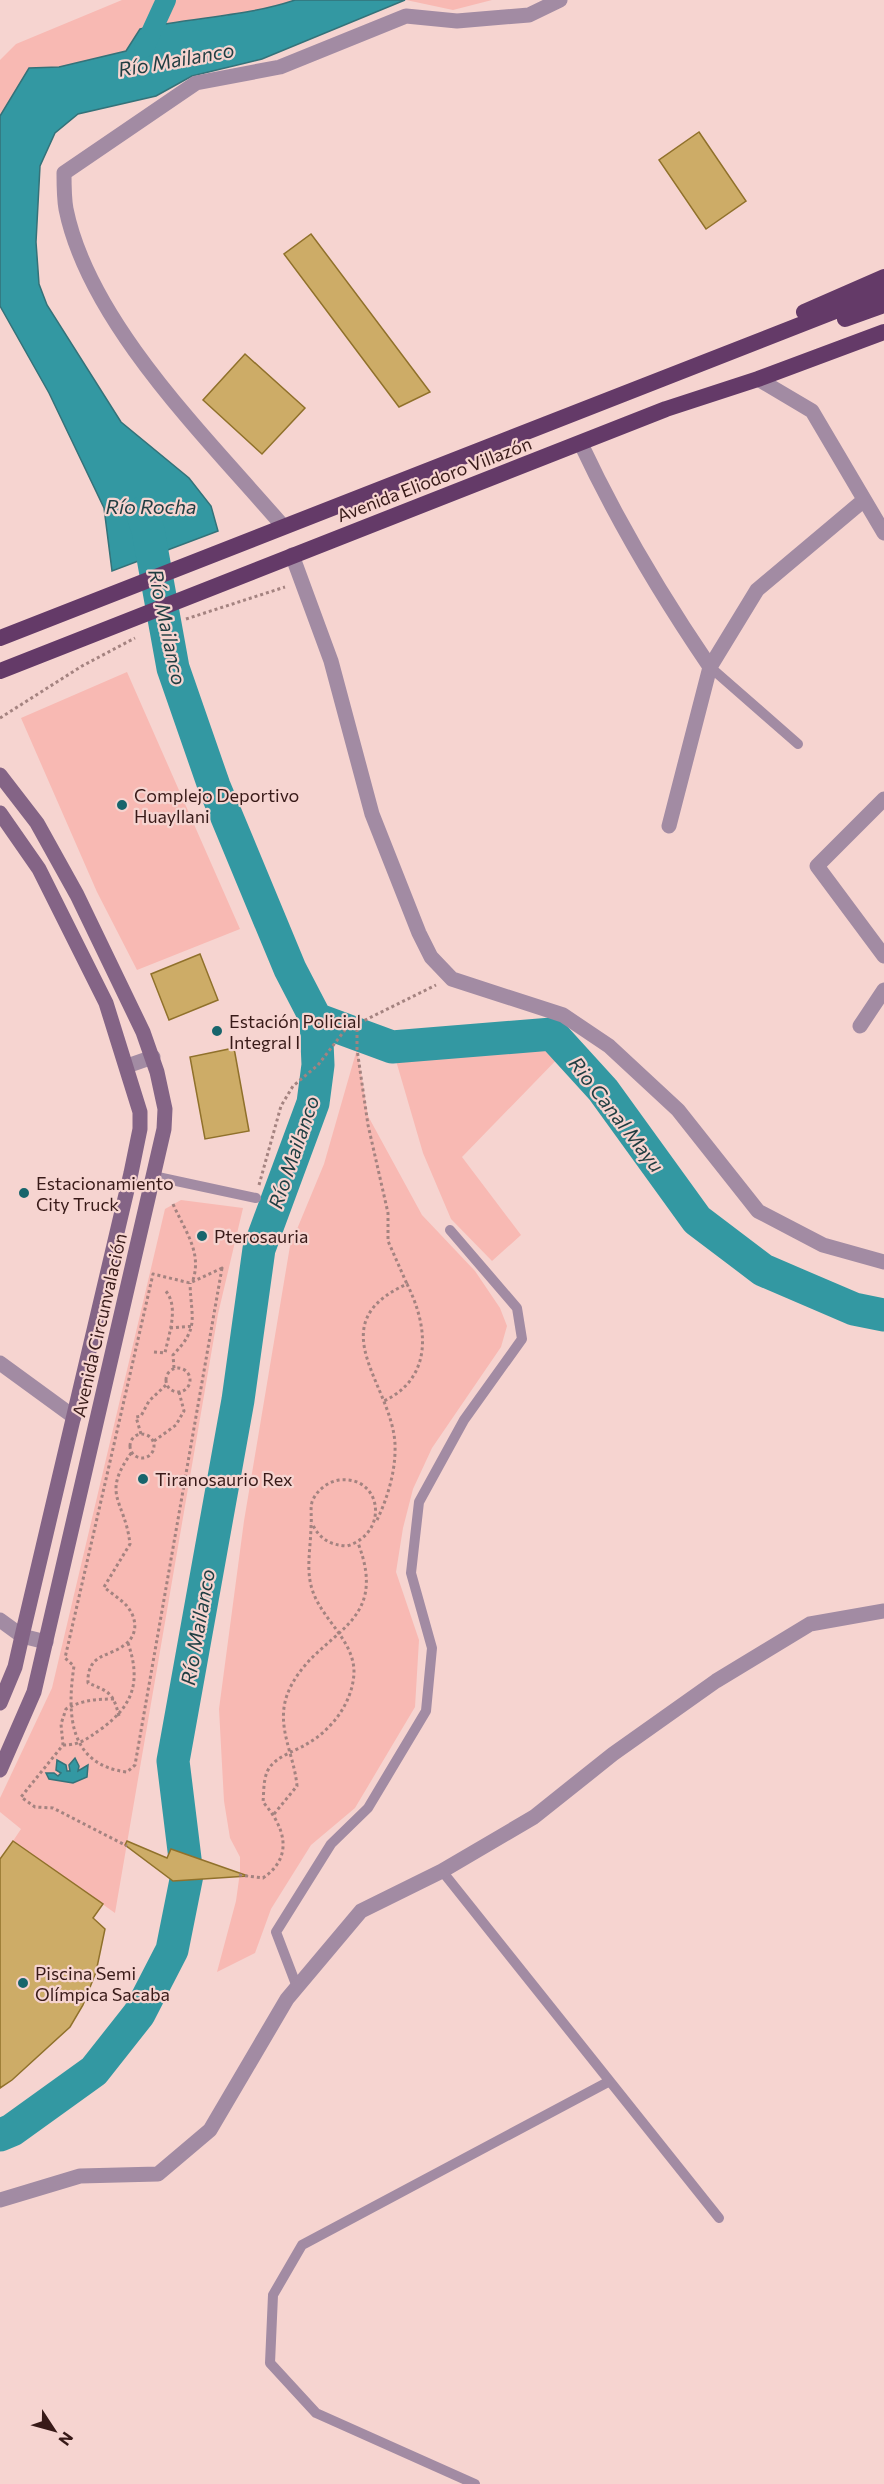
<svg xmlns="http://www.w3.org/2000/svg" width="884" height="2484" font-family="Commissioner,sans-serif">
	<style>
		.green { fill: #f8b9b3 }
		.water { fill: #3398a2; stroke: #347279; stroke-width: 1.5 }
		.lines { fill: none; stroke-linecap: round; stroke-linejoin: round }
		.canal { stroke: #3398a2; stroke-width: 20 }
		.river { stroke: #3398a2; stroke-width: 33 }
		.building { fill: #cdac67; stroke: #90712b; stroke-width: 1.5 }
		.path { stroke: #a48380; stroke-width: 3; stroke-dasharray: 3 3; stroke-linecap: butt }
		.service { stroke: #a28ba3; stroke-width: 10 }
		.minor { stroke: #a28ba3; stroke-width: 15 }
		.tertiary { stroke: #a28ba3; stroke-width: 15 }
		.secondary { stroke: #846486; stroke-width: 15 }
		.trunk { stroke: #643a68; stroke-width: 16 }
		.poi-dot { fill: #17656c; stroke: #f6d4d0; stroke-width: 2 }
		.labels { text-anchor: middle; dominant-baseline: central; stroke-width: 4.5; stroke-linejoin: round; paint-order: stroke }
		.street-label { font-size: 18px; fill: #381a18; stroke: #f6d4d0 }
		.poi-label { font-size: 18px; fill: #381a18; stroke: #f6d4d0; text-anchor: start }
		.water-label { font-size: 20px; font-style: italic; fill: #1f3d41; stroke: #f6d4d0 }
	</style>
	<rect width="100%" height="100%" fill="#f6d4d0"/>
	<path class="green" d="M122,0H295C245,17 191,17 140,29L126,51L59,67L30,68L0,116V60L16,44Z
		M406,0H492L453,10Z
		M127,672L240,929L137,970L97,892L21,718Z
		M552,1034L566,1050L462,1157L521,1235L492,1261L451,1219L423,1153L392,1047Z
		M357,1049L368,1116L422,1215L475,1271L500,1308L507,1326L501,1347L432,1448L413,1489L403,1528L396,1572L419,1640L415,1707L355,1808L311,1845L271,1909L255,1953L217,1972L236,1901L240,1872V1857L230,1838L224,1801L219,1709L244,1521L290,1246L324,1164Z
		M181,1200L243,1208L218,1314L115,1913L13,1841L21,1829L0,1812V1798L52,1688L165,1209Z"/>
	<path class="water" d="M295,0H405L262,59L192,76L156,96L78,114L55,133L40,166L36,242L39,284L47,305L121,422L189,478L211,506L218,531L112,571L104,508L49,393L0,306V116L29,68L59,67L126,51L140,29C191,17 245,17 295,0Z
		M75,1758L79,1766L78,1771L88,1765L87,1777L73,1783L49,1779L46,1773H54L58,1776L61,1773L56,1770L57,1760L66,1765L67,1771H70L69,1765Z"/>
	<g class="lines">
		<path class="canal" d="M144,48L166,0"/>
		<path class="river" d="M316,1019L392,1047L552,1034L603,1090L697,1220L763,1270L854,1309L884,1315
			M0,2135L12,2130L94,2071L139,2014L172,1950L187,1875L173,1761L238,1400L259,1249L313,1103L318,1065L316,1019L290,969L214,786L173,668L148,530L142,513"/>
	</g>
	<path class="building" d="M699,132L746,201L706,229L659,160Z
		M311,234L430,392L399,407L284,254Z
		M245,354L305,408L262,454L203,400Z
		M200,954L218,1000L169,1020L151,974Z
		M234,1048L249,1131L205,1139L190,1057Z
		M13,1841L103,1904L93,1918L105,1929L96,1972L83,2005L70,2027L12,2080L0,2088V1859Z
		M127,1841L167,1858L171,1849L248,1876L173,1881L125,1845Z"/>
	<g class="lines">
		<path class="path" d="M186,619L285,587
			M0,718L82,666L135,638
			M357,1023V1049L368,1125L388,1213V1241L407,1284
			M259,1185L281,1106L293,1086L318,1065L345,1030L436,985
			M173,1204C185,1231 202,1252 193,1280
			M222,1268L135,1765L127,1772C68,1765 67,1713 74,1666L65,1658L153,1274L190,1283Z
			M170,1328L193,1326
			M154,1352L165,1353C169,1333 180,1305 164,1289
			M166 1380a12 12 0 1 1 24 0a12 12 0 1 1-24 0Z
			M174,1368L173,1355C200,1327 191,1319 190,1283
			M130 1446a12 12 0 1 1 24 0a12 12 0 1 1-24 0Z
			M141,1434L136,1417L141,1416L149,1401L166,1385
			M154,1441L176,1425L184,1411L179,1392
			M377,1520C388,1497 396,1470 395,1444C392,1384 318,1324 407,1284C428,1326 434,1377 384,1401
			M114,1699C96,1699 82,1700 66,1709L61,1724L63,1745L21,1797L35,1807L53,1808L127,1846
			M119,1716C113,1693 110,1692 88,1683C87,1652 110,1658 127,1643C139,1632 136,1616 126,1605C120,1599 111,1593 104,1587L130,1544C125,1499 100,1496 132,1452
			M63,1745C80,1745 87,1739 101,1729C134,1705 141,1681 128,1643
			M274,1814L297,1786C294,1752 273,1723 290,1688C318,1630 391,1628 358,1543
			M239,1875L263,1878C295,1856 284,1826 263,1802C264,1792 263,1780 268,1770C275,1757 293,1752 305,1745C331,1731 353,1703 354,1672C354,1641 323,1620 313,1592C305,1570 311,1548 311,1525C312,1517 310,1510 312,1502C316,1491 327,1482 339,1480C382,1475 390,1533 347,1546C330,1545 319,1539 312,1523"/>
		<path class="service" d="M710,667L798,744
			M153,1176L256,1198
			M442,1871L719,2218
			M297,1987L276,1932L331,1844L368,1808L426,1711L432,1648L411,1573L419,1502L464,1420L522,1339L517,1308L450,1230
			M475,2484L316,2413L270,2363L273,2295L302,2245L608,2082"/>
		<path class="minor" d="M758,379L812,411L884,533
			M581,444C618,523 661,595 710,667
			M282,525C208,439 89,323 66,209C64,198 64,185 64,173L196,83L280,67L406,16L457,21L529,15L560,0
			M884,799L817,866L884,956
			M669,826L710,667L757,590L864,500
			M860,1026L884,990
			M0,1363L74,1417
			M0,1620L22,1636L46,1642"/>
		<path class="tertiary" d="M292,555L331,661L372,814L419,933L431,957L452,979L563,1015L609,1046L678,1110L758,1211L823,1245L884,1262
			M127,1066L153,1057
			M0,2200L80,2176L158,2174L210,2130L287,1999L361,1911L442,1871L534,1817L613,1754L716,1681L810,1624L884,1611"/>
		<path class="secondary" d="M0,775L37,823L77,895L143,1032L157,1072L165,1109L164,1129L34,1692L0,1770
			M0,813L39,869L106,1003L140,1112V1129L131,1173L22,1636L15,1667L0,1703"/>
		<path class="trunk" d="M804,312L884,277
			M845,319L884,305
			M0,638L884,292
			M0,671L666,409L758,379L884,332"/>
	</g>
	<g class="poi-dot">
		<circle cx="122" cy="805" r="6"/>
		<circle cx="217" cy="1031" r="6"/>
		<circle cx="24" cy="1193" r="6"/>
		<circle cx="202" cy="1236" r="6"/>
		<circle cx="143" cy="1479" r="6"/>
		<circle cx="23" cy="1983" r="6"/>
	</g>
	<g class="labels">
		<g class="street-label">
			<text transform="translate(434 479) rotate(-21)">Avenida Eliodoro Villazón</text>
			<text transform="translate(99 1325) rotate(-77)">Avenida Circunvalación</text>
		</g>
		<g class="poi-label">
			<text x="134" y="795">Complejo Deportivo<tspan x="134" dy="21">Huayllani</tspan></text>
			<text x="229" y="1021">Estación Policial<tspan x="229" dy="21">Integral I</tspan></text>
			<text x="36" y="1183">Estacionamiento<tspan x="36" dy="21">City Truck</tspan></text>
			<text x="214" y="1236">Pterosauria</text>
			<text x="155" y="1479">Tiranosaurio Rex</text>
			<text x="35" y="1973">Piscina Semi<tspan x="35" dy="21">Olímpica Sacaba</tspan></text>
		</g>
		<g class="water-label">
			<text transform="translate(176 59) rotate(-10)">Río Mailanco</text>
			<text x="151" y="506">Río Rocha</text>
			<text transform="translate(168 627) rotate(78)">Río Mailanco</text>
			<text transform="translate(617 1114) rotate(52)">Rio Canal Mayu</text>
			<text transform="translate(293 1152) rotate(-71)">Río Mailanco</text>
			<text transform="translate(197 1627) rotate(-80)">Río Mailanco</text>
		</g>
	</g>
	<g transform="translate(54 2430) rotate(126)" stroke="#f6d4d0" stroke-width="4.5" paint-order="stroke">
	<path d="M0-4.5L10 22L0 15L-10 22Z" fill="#381a18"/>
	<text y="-9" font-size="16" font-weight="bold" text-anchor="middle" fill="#381a18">N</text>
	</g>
</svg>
